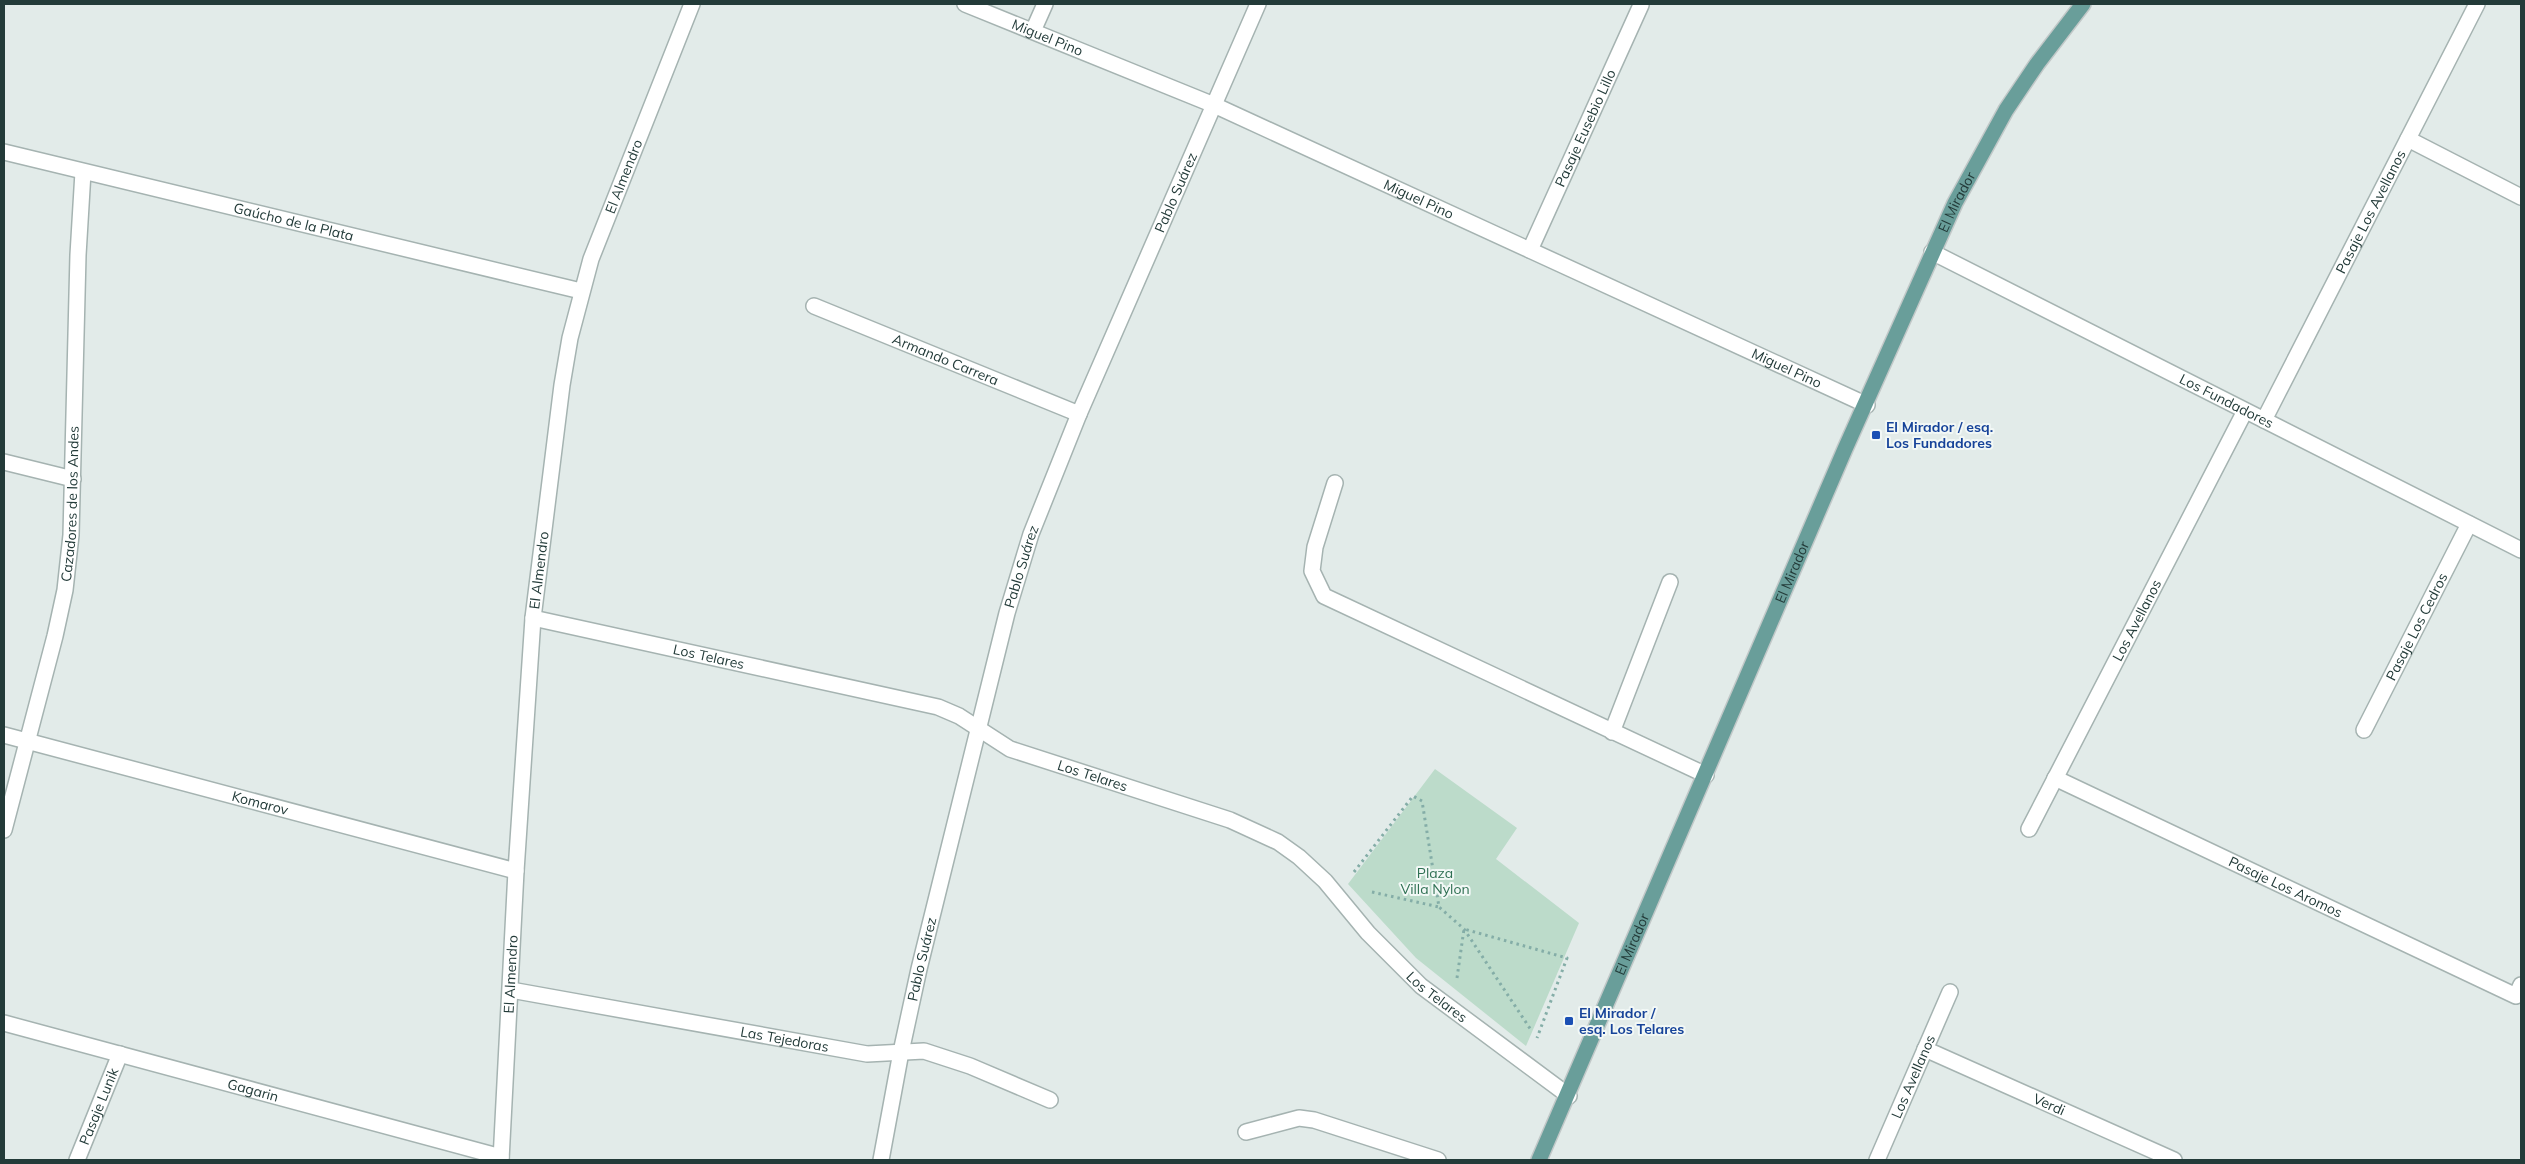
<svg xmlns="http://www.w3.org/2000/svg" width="2525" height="1164" font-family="Mulish,sans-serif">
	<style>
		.green { fill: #bcdbca }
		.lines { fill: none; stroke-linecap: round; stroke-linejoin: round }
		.minor-casing { stroke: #a5b3b1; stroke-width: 18 }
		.major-casing { stroke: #c1c8c8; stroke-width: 18 }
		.path { stroke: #84ada7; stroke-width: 3; stroke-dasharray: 2.5 4; stroke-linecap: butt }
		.minor { stroke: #fff; stroke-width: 15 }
		.major { stroke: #699e9a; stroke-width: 15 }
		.transit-dot { fill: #1a4fb4; stroke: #f2f8f6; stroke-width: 2 }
		.labels { text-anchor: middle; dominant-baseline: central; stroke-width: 4; stroke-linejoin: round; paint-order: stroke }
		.street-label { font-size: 14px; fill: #233b39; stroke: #f2f8f6 }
		.transit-label { font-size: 14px; font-weight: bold; fill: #164399; stroke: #f2f8f6; text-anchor: start }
		.park-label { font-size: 14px; fill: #2f7053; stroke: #f2f8f6 }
	</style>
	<rect width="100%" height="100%" fill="#e2ebe9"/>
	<path class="green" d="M1435,769L1517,828L1496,859L1579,923L1526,1046L1416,958L1348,884Z"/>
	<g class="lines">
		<g class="minor-casing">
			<g id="minor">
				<path id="s1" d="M965,4L1214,105L1867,405"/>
				<path d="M1033,31L1045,4"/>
				<path d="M2408,139L2521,197"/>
				<path id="s2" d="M4,152L581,291"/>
				<path id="s3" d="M1530,250L1641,5"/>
				<path id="s4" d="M1932,252L2521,550"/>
				<path id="s5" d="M814,306L1079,414"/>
				<path id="s6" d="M2264,420L2477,4"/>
				<path d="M4,462L73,479"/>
				<path d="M1335,483L1315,547L1312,571L1324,596L1706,775"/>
				<path id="s7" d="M533,618L938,707L959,716L1010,749L1230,820L1278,842L1299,857L1325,881L1368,933L1421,986L1569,1096"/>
				<path id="s8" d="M2364,730L2469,524"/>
				<path d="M1612,732L1670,582"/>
				<path id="s9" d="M4,735L516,871"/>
				<path id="s10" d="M2055,778L2516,996L2521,985"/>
				<path id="s11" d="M2029,829L2245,411"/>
				<path id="s12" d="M4,830L55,636L65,590L71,535L78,255L83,172"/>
				<path id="s13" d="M511,990L867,1054L924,1051L970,1066L1050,1100"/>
				<path id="s14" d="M4,1023L501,1157"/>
				<path id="s15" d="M1925,1049L2174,1160"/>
				<path d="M1246,1132L1299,1118L1314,1120L1438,1160"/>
				<path id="s16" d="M77,1160L120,1054"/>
				<path id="s17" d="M501,1160L516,871L533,618L562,385L570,338L591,259L692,4"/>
				<path id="s18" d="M881,1160L901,1052L919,969L1007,613L1031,534L1079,414L1258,4"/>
				<path id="s19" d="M1877,1160L1950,992"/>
			</g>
		</g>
		<g class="major-casing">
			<g id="major">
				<path id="s20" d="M1539,1160L1845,449L1955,203L2006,110L2037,64L2083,4"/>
			</g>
		</g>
		<path class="path" d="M1354,872L1413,796L1422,801L1439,907L1464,929L1531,1030
			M1372,892L1439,907
			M1457,978L1464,929L1567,958L1537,1038"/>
		<use href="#minor" class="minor"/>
		<use href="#major" class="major"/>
	</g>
	<g class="transit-dot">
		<rect x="1871" y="430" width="10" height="10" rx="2.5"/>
		<rect x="1564" y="1016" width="10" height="10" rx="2.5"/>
	</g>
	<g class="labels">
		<g class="street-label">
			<text stroke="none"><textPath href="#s1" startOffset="89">Miguel Pino</textPath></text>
			<text stroke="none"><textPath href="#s3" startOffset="134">Pasaje Eusebio Lillo</textPath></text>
			<text stroke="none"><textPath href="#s17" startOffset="996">El Almendro</textPath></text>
			<text stroke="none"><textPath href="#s18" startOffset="1015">Pablo Suárez</textPath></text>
			<text stroke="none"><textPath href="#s1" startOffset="494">Miguel Pino</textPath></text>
			<text stroke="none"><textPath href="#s20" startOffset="1045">El Mirador</textPath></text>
			<text stroke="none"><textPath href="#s6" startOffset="234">Pasaje Los Avellanos</textPath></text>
			<text stroke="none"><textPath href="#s2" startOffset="298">Gaúcho de la Plata</textPath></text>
			<text stroke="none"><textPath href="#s5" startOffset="142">Armando Carrera</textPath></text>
			<text stroke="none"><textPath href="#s1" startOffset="899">Miguel Pino</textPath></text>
			<text stroke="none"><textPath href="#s4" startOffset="330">Los Fundadores</textPath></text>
			<text stroke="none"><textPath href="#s12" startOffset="334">Cazadores de los Andes</textPath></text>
			<text stroke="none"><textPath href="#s18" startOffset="610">Pablo Suárez</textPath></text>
			<text stroke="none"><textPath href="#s17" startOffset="591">El Almendro</textPath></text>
			<text stroke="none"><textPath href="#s20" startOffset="640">El Mirador</textPath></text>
			<text stroke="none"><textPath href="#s11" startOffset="235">Los Avellanos</textPath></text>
			<text stroke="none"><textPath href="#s8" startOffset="116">Pasaje Los Cedros</textPath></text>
			<text stroke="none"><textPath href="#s7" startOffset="180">Los Telares</textPath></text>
			<text stroke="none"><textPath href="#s7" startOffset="585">Los Telares</textPath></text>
			<text stroke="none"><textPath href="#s9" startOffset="265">Komarov</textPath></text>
			<text stroke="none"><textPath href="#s10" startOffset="255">Pasaje Los Aromos</textPath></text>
			<text stroke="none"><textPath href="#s20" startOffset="235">El Mirador</textPath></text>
			<text stroke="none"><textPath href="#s18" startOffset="205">Pablo Suárez</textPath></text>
			<text stroke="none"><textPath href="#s17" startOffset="186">El Almendro</textPath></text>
			<text stroke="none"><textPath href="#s7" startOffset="1005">Los Telares</textPath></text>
			<text stroke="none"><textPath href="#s13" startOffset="278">Las Tejedoras</textPath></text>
			<text stroke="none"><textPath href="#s19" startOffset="91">Los Avellanos</textPath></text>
			<text stroke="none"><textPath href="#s14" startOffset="258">Gagarin</textPath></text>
			<text stroke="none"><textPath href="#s15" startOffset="136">Verdi</textPath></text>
			<text stroke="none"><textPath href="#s16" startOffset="58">Pasaje Lunik</textPath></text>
		</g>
		<g class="transit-label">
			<text x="1886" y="427">El Mirador / esq.<tspan x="1886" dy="16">Los Fundadores</tspan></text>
			<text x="1579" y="1013">El Mirador /<tspan x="1579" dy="16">esq. Los Telares</tspan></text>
		</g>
		<g class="park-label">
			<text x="1435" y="873">Plaza<tspan x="1435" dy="16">Villa Nylon</tspan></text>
		</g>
	</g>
	<rect width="2525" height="1164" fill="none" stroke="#233b39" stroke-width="10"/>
</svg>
